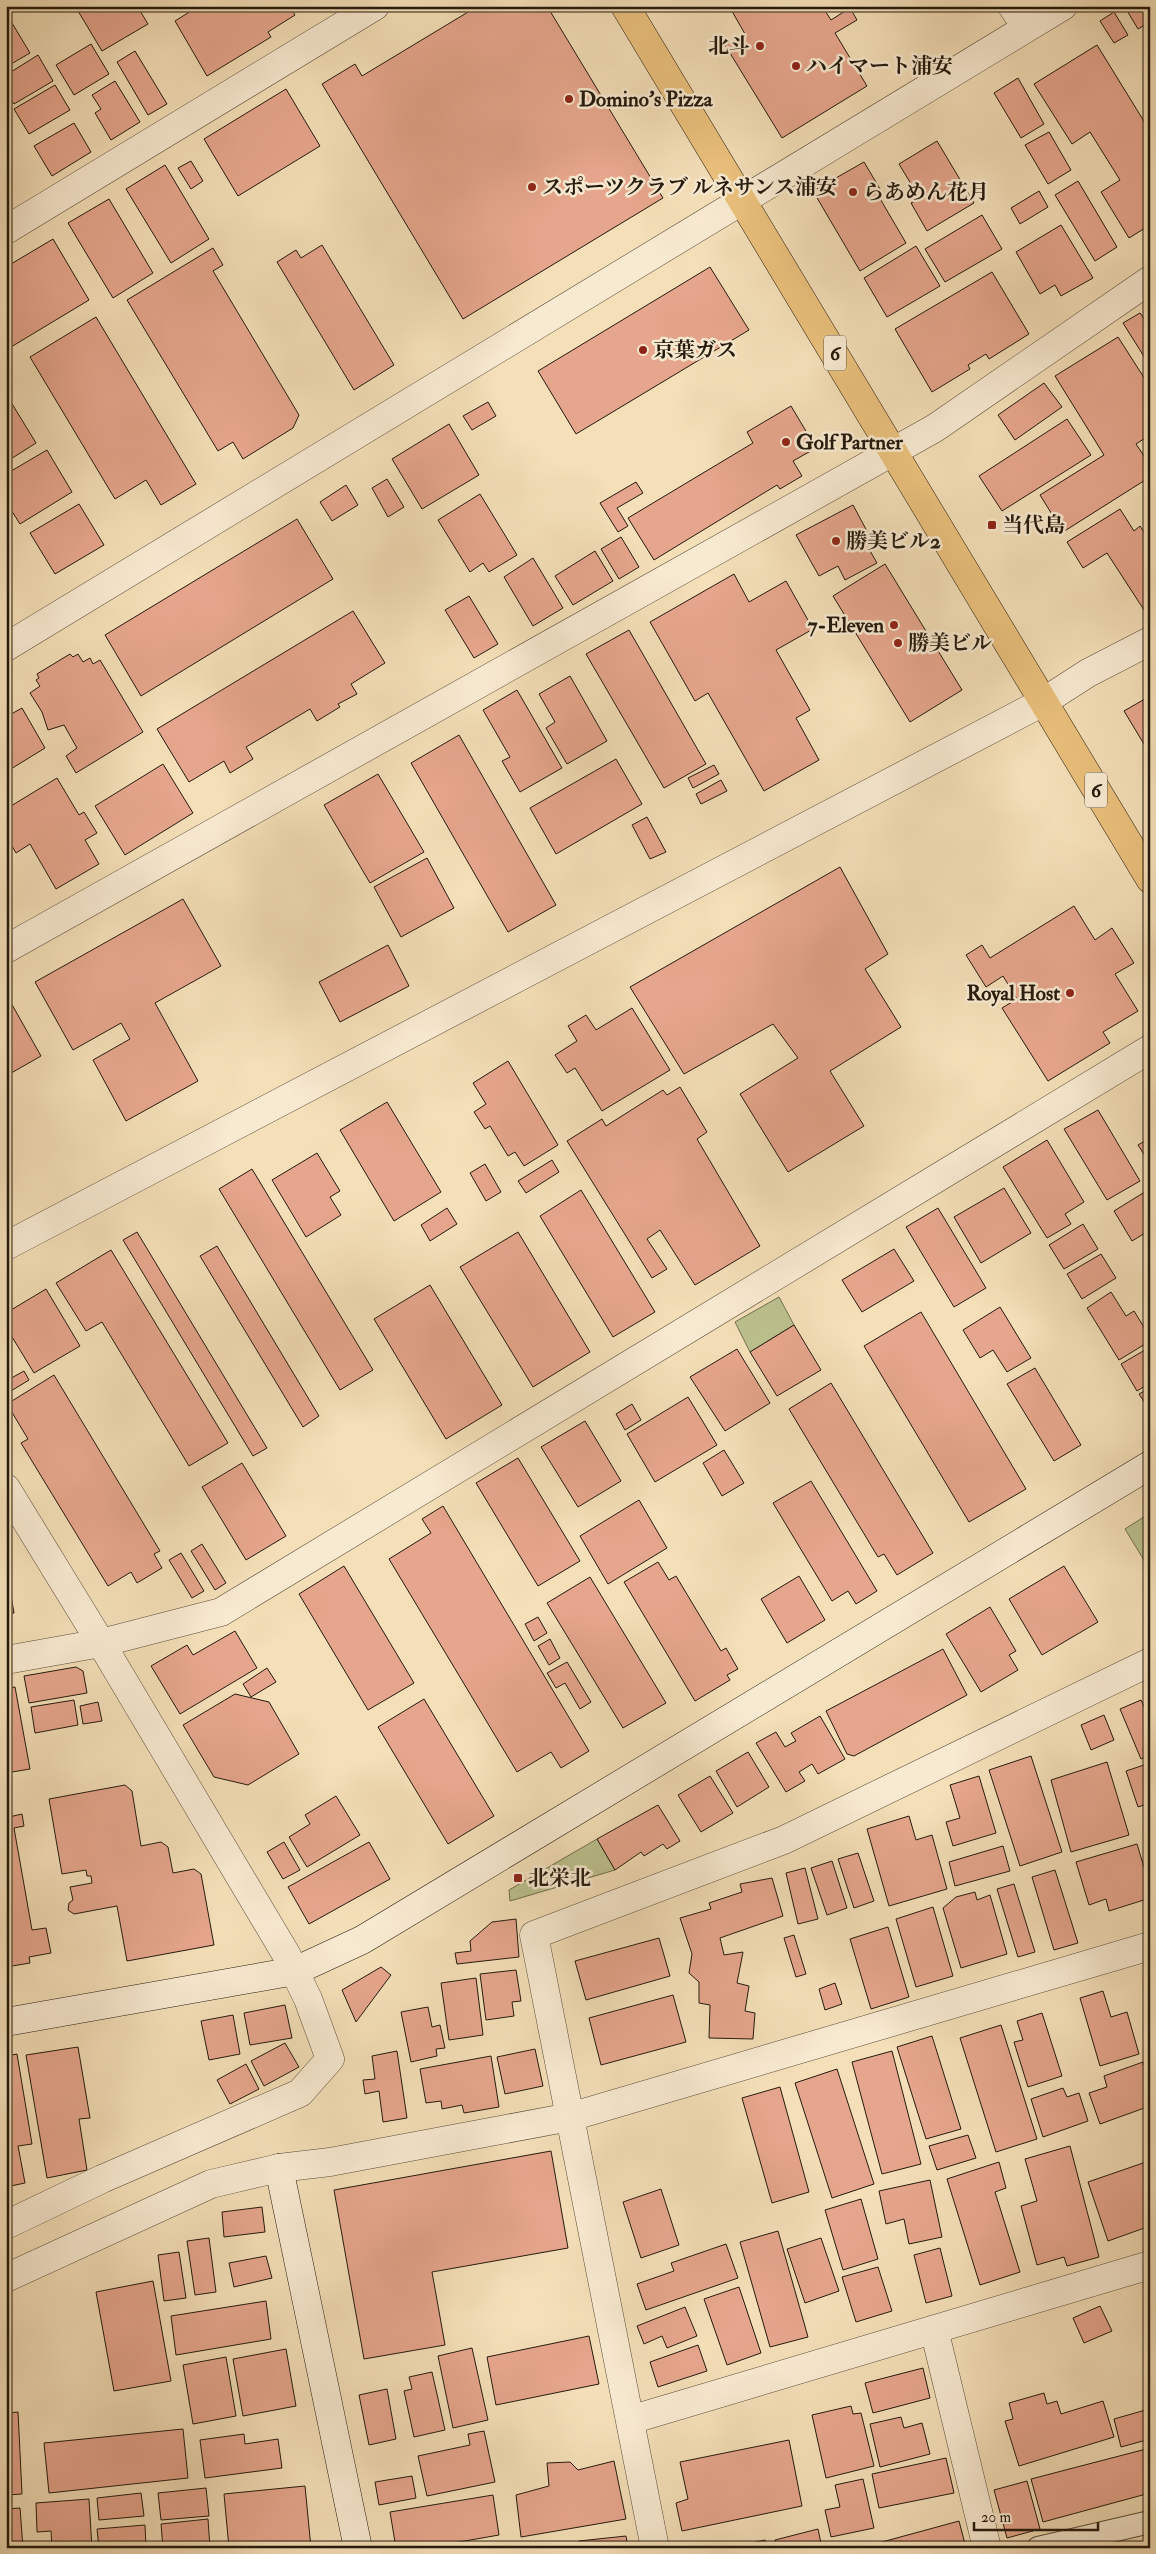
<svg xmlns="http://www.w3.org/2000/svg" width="1156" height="2554" font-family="'IM FELL Double Pica','Noto Serif JP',serif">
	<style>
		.green { fill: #bcc18e; stroke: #706e4e }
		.building { fill: #e6a68d; stroke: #241a0d }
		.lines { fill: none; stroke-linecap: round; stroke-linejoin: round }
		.lane-casing { stroke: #584b38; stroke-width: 24 }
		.street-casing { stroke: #584b38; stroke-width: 29 }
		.secondary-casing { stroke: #241a0d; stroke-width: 29 }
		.primary-casing { stroke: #241a0d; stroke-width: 29 }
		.lane { stroke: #f8ead1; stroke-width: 22 }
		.street { stroke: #f8ead1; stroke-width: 28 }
		.secondary { stroke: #f8ead1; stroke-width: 28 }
		.primary { stroke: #eac07c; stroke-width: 28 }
		.poi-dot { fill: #8f2418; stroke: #f8ead1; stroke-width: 2 }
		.labels { text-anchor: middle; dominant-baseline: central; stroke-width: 5; stroke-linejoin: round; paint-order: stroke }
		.shield { fill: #f8ead1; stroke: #645848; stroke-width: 1 }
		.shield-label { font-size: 20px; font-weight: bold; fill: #241a0d }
		.poi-label { font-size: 21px; font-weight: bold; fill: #241a0d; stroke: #f8ead1; text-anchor: start }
	</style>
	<rect width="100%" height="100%" fill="#f4dfb8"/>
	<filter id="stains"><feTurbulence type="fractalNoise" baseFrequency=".004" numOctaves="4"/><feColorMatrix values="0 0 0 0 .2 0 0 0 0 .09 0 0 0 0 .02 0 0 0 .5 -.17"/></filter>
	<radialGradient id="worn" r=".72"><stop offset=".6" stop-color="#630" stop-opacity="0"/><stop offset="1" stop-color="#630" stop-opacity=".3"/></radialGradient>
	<path class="green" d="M779,1297L794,1325L750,1352L735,1322Z
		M1150,1513V1570L1125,1529Z
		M597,1839L615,1870L510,1901L509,1890Z"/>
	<path class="building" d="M75,6H137L148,24L102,51Z
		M199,6H289L295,15L268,32L271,37L207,76L175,21Z
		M478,6H547L663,198L463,319L322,84L355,64L362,76Z
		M729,6H822L831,20L850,8L857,20L835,33L867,86L782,138L725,45L745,34Z
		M1131,6H1146L1150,13V22L1138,29L1126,9Z
		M1114,12L1128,35L1114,43L1100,21Z
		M6,13L30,53L6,67Z
		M91,44L109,74L74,95L56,65Z
		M1097,45L1150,131V225L1129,238L1101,192L1120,180L1090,132L1072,144L1034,84Z
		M135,51L167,104L148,115L117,62Z
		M38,55L53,81L14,104L6,92V75Z
		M1018,78L1044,124L1021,138L994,93Z
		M115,81L140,122L111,140L95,113L101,109L92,95Z
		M55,85L70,110L29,134L14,109Z
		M286,89L320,146L238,196L204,139Z
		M74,123L91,152L52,176L34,146Z
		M1049,132L1071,170L1048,184L1025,145Z
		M937,141L974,203L927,231L911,203L920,199L899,164Z
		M191,161L203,181L191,189L178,168Z
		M864,162L883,194L879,197L906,243L860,271L813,191Z
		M165,165L209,239L171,263L126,189Z
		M1078,181L1117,247L1095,261L1055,195Z
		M1039,191L1048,207L1020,224L1011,208Z
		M109,199L153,273L113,298L68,223Z
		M982,215L1002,249L945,282L925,249Z
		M1061,225L1093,278L1061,296L1055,285L1040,294L1016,252Z
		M53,239L89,300L6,350V267Z
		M322,245L394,365L354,390L277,262L296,250L301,258Z
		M916,246L940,286L887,317L864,278Z
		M213,248L223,265L213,271L299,415L293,428L243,459L233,442L218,451L127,300Z
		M710,267L749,330L576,434L538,371Z
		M992,272L1029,334L989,359L986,354L968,365L970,369L932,392L895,329Z
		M1140,313L1150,327V366L1123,323Z
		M96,317L196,484L161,505L146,480L115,499L30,357Z
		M1118,337L1150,387V435L1136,444L1150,465V477L1063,532L1040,495L1104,455L1055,376Z
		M1044,383L1062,407L1015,440L998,415Z
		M6,394L36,443L6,462Z
		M488,402L496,416L472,430L463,416Z
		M791,406L816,448L793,461L802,476L780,489L777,485L654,560L628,518L753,443L747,432Z
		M1067,419L1091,455L1002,511L979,476Z
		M449,424L479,475L422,509L392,459Z
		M47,450L72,492L20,524L6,502V474Z
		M387,479L404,507L388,517L372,488Z
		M636,482L643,493L617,508L628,526L618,532L600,503Z
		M346,485L358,505L332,521L320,502Z
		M480,494L517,555L489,572L483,563L470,572L438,520Z
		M79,504L104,545L55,574L30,533Z
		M853,505L875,546L869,549L877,563L845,580L838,566L819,576L796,535Z
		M1120,509L1134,531L1140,526L1148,538L1150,536V611L1146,613L1107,553L1083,568L1067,542Z
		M297,519L333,579L141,696L105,635Z
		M621,537L639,567L619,579L601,549Z
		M595,551L613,581L573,605L555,576Z
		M533,558L563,608L533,626L504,577Z
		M885,564L962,690L910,722L833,596Z
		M734,574L749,602L786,581L813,629L776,650L810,710L796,718L819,760L764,791L708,693L695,701L650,622Z
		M469,596L498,644L474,658L445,610Z
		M353,611L385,663L351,684L357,694L338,704L340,707L317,721L310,709L246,747L253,759L230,773L224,761L189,782L157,729Z
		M629,630L706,764L664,788L586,654Z
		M70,654L73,657L78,654L83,662L90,658L93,664L100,660L143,732L76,773L66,756L77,748L64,725L48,730L42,712L30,693L40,686L36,680L39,678L37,674Z
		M570,676L607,741L567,764L546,728L555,722L539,694Z
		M517,690L562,768L520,792L502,761L510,757L483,710Z
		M1150,696V754L1124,711Z
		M22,708L45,748L6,772V717Z
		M459,735L556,905L508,932L411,763Z
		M616,759L642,804L556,854L530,808Z
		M163,764L193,813L125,855L95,806Z
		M714,765L719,774L693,788L688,778Z
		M378,774L424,852L370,883L324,805Z
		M57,778L79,815L84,812L97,833L85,840L99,864L56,889L30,844L16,853L6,836V809Z
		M721,780L727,791L701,804L696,794Z
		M647,817L666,852L650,859L632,825Z
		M427,858L454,908L401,937L374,887Z
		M840,867L888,954L865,969L901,1027L830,1071L864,1126L788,1172L740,1094L798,1058L773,1024L684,1074L630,987Z
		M183,899L221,966L155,1003L198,1081L126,1121L93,1060L130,1039L121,1023L73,1050L35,982Z
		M1074,906L1095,940L1112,928L1134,963L1115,974L1138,1011L1103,1032L1110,1043L1048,1081L1002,1008L1017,999L1003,976L986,987L966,955L982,945L990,958Z
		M388,945L409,986L340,1022L319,982Z
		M6,994L41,1056L6,1076Z
		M632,1008L670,1070L602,1111L575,1068L567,1073L555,1055L577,1041L568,1026L586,1015L596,1030Z
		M508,1061L558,1145L524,1166L515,1152L508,1156L490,1126L485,1129L474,1112L486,1104L473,1083Z
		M680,1087L707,1132L697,1139L760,1246L695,1285L660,1230L647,1239L667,1269L652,1278L567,1141L602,1119L606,1126L663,1090L667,1095Z
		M387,1102L441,1192L394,1221L340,1130Z
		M1098,1110L1140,1181L1107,1200L1064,1129Z
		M1150,1138V1164L1138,1145Z
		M1047,1140L1084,1202L1065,1214L1071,1224L1047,1238L1003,1167Z
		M317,1153L340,1191L330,1197L341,1215L306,1237L272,1180Z
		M552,1160L559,1172L526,1193L518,1181Z
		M485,1164L501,1192L486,1201L470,1173Z
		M252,1169L373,1370L340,1390L219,1189Z
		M1004,1188L1031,1233L981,1263L954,1217Z
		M581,1190L655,1312L613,1337L540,1216Z
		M1148,1190L1150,1230L1132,1241L1114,1211Z
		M447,1208L457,1224L430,1241L421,1225Z
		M938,1208L986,1288L954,1307L906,1227Z
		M1083,1224L1098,1249L1064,1269L1049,1245Z
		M137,1232L267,1448L253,1456L123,1240Z
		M518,1232L590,1352L533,1387L460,1267Z
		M217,1246L319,1416L303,1427L200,1256Z
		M894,1249L914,1281L862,1312L842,1280Z
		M111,1250L228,1443L189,1466L102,1322L86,1331L56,1283Z
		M1101,1254L1116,1278L1082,1299L1067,1274Z
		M430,1285L502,1405L446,1439L374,1319Z
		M46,1289L80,1346L34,1373L6,1327V1313Z
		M1111,1292L1126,1316L1134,1311L1150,1337V1341L1119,1360L1087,1308Z
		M1000,1307L1031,1358L1007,1372L993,1350L980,1358L963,1330Z
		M921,1312L1026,1489L969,1522L864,1346Z
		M794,1325L821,1370L777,1396L750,1352Z
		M1150,1347V1383L1137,1391L1121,1364Z
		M737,1349L770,1403L725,1431L690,1377Z
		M1035,1368L1081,1445L1054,1461L1007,1384Z
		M24,1371L29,1380L6,1394V1381Z
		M54,1375L160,1551L154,1554L162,1568L137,1583L131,1572L108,1586L21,1443L28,1439L7,1404Z
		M831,1383L933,1553L897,1575L884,1554L878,1557L789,1409Z
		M1150,1388V1411L1139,1394Z
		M688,1397L717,1445L655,1482L627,1434Z
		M632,1404L641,1420L625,1430L616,1414Z
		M585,1421L621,1481L578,1507L541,1447Z
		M724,1450L744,1483L722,1496L703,1463Z
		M518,1458L580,1561L538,1586L476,1483Z
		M242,1463L286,1536L246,1560L202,1487Z
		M811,1481L877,1591L856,1604L848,1591L832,1601L773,1503Z
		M639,1500L667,1548L608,1584L580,1536Z
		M443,1506L589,1751L561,1768L551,1752L517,1772L389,1559L431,1533L422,1519Z
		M202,1544L226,1583L215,1590L191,1551Z
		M181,1553L204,1591L192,1598L169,1560Z
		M658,1562L669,1580L676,1576L721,1651L726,1648L738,1669L727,1675L730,1680L695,1701L624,1582Z
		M344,1566L414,1683L368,1710L299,1594Z
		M1064,1566L1098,1622L1042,1655L1009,1599Z
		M6,1567L14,1613L6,1615Z
		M799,1576L825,1620L787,1643L761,1599Z
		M590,1577L666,1703L623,1728L547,1603Z
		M990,1607L1016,1651L1009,1655L1018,1670L981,1692L946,1634Z
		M538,1617L547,1633L534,1641L525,1624Z
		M235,1631L257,1668L180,1714L151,1666L187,1645L193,1655Z
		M550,1639L560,1658L549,1665L538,1646Z
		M943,1649L967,1695L854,1756L847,1754L826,1711Z
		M567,1662L591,1702L580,1709L565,1683L556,1688L547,1673Z
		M76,1667L83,1671L87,1693L29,1703L24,1676Z
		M267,1668L276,1682L251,1697L243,1684Z
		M15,1687L30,1769L6,1773V1688Z
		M235,1694L269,1702L299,1754L248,1785L214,1777L183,1725Z
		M424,1699L494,1816L448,1844L378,1727Z
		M74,1700L78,1725L35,1733L31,1707Z
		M1141,1700L1150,1720V1755L1141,1759L1120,1709Z
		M98,1702L102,1721L83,1724L80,1706Z
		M1104,1715L1114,1740L1091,1750L1081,1725Z
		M820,1716L845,1759L818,1774L812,1764L799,1772L805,1781L786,1792L756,1743L776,1732L785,1747L796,1741L791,1733Z
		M748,1752L769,1787L737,1807L716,1771Z
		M1031,1756L1062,1852L1020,1866L989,1770Z
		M1107,1762L1129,1835L1071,1852L1051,1780Z
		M1150,1763V1803L1138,1807L1126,1771Z
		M710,1776L733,1813L701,1832L678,1795Z
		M979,1776L996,1833L953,1846L946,1822L960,1818L950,1785Z
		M125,1785L132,1791L141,1846L161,1842L168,1847L173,1873L194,1869L201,1874L214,1945L127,1961L117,1906L74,1914L68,1910L69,1903L73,1900L70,1887L92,1883L91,1876H87L86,1870L62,1874L49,1799Z
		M336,1796L360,1835L307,1867L289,1837L310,1824L305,1815Z
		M6,1800L9,1817L22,1814L24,1826L14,1828L32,1930L46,1928L51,1953L29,1957L30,1963L6,1967Z
		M658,1805L680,1841L667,1849L663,1844L644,1856L641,1852L615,1870L597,1839Z
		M909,1816L916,1840L932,1835L947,1889L889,1906L867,1829Z
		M1150,1816V1834L1144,1818Z
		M284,1842L300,1870L283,1879L267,1852Z
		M369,1842L390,1879L309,1924L288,1887Z
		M1137,1844L1150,1887V1898L1109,1911L1106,1899L1089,1905L1076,1862Z
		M1003,1846L1010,1871L955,1886L949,1862Z
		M858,1853L874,1901L854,1908L838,1859Z
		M832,1861L847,1908L827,1915L811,1868Z
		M805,1868L818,1919L798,1924L786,1873Z
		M1055,1870L1078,1943L1054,1950L1032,1877Z
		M772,1878L783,1916L720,1938L724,1955L743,1952L737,1983L749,1986L745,2011L755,2013L753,2039L709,2038L710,2005L699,2003V1982L689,1973L692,1954L680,1918L711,1909L709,1903L742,1892L740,1884Z
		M1014,1884L1035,1952L1018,1957L997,1889Z
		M975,1892L977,1900L990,1895L1007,1954L961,1968L943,1908L956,1897Z
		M933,1907L953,1976L916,1987L896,1919Z
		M516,1919L519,1957L457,1964L455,1953L471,1951L470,1941L492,1922Z
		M888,1927L909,1997L871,2009L850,1939Z
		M794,1935L806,1974L796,1977L784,1938Z
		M659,1938L670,1976L586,2000L575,1961Z
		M381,1967L391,1975L356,2022L342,1990Z
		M516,1970L521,2001L512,2002L514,2016L486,2020L480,1974Z
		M476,1978L483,2035L449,2040L441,1983Z
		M835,1983L842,2004L825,2010L819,1989Z
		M1103,1991L1111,2017L1127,2012L1139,2054L1100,2066L1080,1998Z
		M673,1995L686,2042L601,2065L589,2018Z
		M285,2005L292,2038L250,2045L244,2013Z
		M428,2007L432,2027L440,2025L445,2048L436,2049L437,2056L411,2062L401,2012Z
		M1042,2013L1062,2076L1028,2087L1014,2042L1023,2040L1017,2021Z
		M233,2015L240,2054L209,2060L201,2021Z
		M1001,2025L1037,2139L996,2152L960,2038Z
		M932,2036L961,2129L926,2139L897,2047Z
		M285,2043L299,2067L264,2086L251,2061Z
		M78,2047L90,2118L79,2119L87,2170L47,2178L26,2055Z
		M535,2049L543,2086L505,2094L497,2057Z
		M397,2051L407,2118L383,2122L379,2091L365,2094L363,2080L375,2079L372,2056Z
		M892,2051L921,2164L882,2174L852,2062Z
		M17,2054L32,2144L18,2146L25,2183L6,2187V2056Z
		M491,2056L499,2107L464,2113L462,2105L442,2109L441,2101L426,2103L420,2069Z
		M1143,2062L1150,2082V2106L1100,2124L1089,2093L1107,2087L1104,2076Z
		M246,2064L259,2089L230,2104L217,2080Z
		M837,2069L874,2184L832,2198L795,2083Z
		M780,2087L809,2192L772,2203L742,2098Z
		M1063,2088L1067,2097L1079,2093L1088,2121L1043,2137L1031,2099Z
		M968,2135L976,2158L937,2170L929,2146Z
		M1070,2146L1099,2257L1067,2266L1064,2257L1037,2265L1021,2206L1037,2201L1025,2159Z
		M551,2151L568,2248L432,2272L445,2345L364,2359L334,2190Z
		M999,2162L1006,2188L995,2192L1020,2272L980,2285L947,2179Z
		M1146,2162L1150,2171V2226L1108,2241L1088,2182Z
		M930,2180L942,2237L909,2244L904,2219L886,2224L879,2191Z
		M661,2189L679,2245L641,2258L623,2202Z
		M861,2199L878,2259L843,2270L825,2210Z
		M262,2207L265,2232L224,2237L222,2212Z
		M778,2231L808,2337L770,2347L740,2242Z
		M209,2238L216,2292L195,2295L187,2241Z
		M821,2238L839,2291L805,2303L787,2249Z
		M726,2244L738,2278L646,2310L637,2284L674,2271L671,2263Z
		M940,2248L952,2296L926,2303L914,2255Z
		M179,2252L186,2298L164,2301L158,2255Z
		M266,2256L272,2278L234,2287L229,2263Z
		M878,2267L892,2311L856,2322L842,2277Z
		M153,2281L171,2381L114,2391L96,2292Z
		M739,2287L761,2353L727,2365L704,2299Z
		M266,2301L271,2339L176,2355L171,2316Z
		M1100,2306L1112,2331L1084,2343L1073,2318Z
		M685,2307L697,2336L667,2348L662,2336L644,2344L637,2326Z
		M589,2336L599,2384L496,2405L487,2357Z
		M698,2345L707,2371L658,2387L650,2362Z
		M472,2348L488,2420L453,2428L438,2356Z
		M286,2349L296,2406L243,2416L233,2359Z
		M226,2357L236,2416L193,2424L183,2365Z
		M923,2368L930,2398L873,2413L865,2383Z
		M432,2372L445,2430L414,2437L404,2391L412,2389L409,2377Z
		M387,2389L396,2439L369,2445L359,2395Z
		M1044,2393L1047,2404L1057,2401L1061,2414L1103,2401L1114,2437L1019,2466L1005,2421L1013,2419L1009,2403Z
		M851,2406L853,2414L861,2413L874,2466L826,2478L812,2415Z
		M1149,2409L1150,2439L1121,2447L1114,2419Z
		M18,2412L22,2494L6,2495V2413Z
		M901,2417L904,2428L922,2423L930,2454L880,2467L870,2424Z
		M183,2429L188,2478L49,2493L44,2443Z
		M484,2431L495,2482L427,2496L418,2456L470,2445L468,2434Z
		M244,2434L245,2444L278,2439L282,2468L205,2478L200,2440Z
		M789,2440L802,2506L682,2531L676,2503L688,2499L680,2462Z
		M1150,2448V2493L1043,2522L1031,2479Z
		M946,2458L954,2493L879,2508L872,2474Z
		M614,2461L626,2519L521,2537L516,2495L549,2486L547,2463L570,2462L578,2470Z
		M412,2476L416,2498L379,2505L375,2482Z
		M863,2479L874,2528L831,2537L825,2510L840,2507L835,2485Z
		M1027,2481L1040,2529L1007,2538L994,2490Z
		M305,2486L311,2548H229L224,2494Z
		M206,2488L209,2516L161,2520L158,2493Z
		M141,2493L144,2516L99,2520L97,2498Z
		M493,2495L499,2535L425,2548H396L390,2512Z
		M89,2499L92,2548H52L51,2531L37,2532L36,2503Z
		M20,2508L23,2548H6V2509Z
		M208,2519L210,2548H163L161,2524Z
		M959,2521L966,2548H860Z
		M145,2525L146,2548H99L97,2529Z
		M818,2529L822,2548H777L775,2540Z
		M626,2536L628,2548H580L579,2541Z
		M765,2540L767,2548H727Z
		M1150,2541V2548H1124Z
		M562,2543L563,2548H536Z"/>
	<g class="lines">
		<g class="lane-casing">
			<path id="lane" d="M1038,2548L1150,2522"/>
		</g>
		<g class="street-casing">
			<path id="street" d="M1012,6L1027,28
				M6,230L375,6
				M6,647L1063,6
				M6,949L935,428L1150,280
				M6,1246L1043,702L1088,673L1150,641
				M6,1488L101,1643L286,1954L308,1999L330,2059L300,2093L102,2179L6,2225
				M6,1660L101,1643L221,1612L1150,1049
				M6,2278L211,2184L279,2168L330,2162L570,2117L1150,1946
				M934,2329L987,2548
				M630,2420L1150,2265
				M655,2548L534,1935L784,1840L1150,1662"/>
		</g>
		<g class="secondary-casing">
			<path id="secondary" d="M6,2022L295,1971L362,1940L1150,1465
				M279,2168L358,2548"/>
		</g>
		<g class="primary-casing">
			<path id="primary" d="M625,6L1150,879"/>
		</g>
		<use href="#lane" class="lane"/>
		<use href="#street" class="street"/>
		<use href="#secondary" class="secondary"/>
		<use href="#primary" class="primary"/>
	</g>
	<g class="poi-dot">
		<circle cx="760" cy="46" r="5"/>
		<circle cx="796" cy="66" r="5"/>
		<circle cx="569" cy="99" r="5"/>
		<circle cx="532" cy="187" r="5"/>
		<circle cx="853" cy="192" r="5"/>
		<circle cx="643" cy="350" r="5"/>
		<circle cx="786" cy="442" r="5"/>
		<rect x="987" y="520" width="10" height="10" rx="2.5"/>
		<circle cx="836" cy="541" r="5"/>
		<circle cx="894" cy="625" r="5"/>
		<circle cx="898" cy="643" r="5"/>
		<circle cx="1070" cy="993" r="5"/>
		<rect x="513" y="1873" width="10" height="10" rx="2.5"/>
	</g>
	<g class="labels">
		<g class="shield">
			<rect x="824" y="335.5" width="22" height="35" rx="4"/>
			<rect x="1085" y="772.5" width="22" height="35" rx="4"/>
		</g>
		<g class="shield-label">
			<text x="835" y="353">6</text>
			<text x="1096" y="790">6</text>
		</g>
		<g class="poi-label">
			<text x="750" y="46" text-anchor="end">北斗</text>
			<text x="806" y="66">ハイマート浦安</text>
			<text x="579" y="99">Domino's Pizza</text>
			<text x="542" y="187">スポーツクラブ ルネサンス浦安</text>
			<text x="863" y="192">らあめん花月</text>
			<text x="653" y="350">京葉ガス</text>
			<text x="796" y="442">Golf Partner</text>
			<text x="1002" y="525">当代島</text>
			<text x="846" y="541">勝美ビル2</text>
			<text x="884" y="625" text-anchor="end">7-Eleven</text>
			<text x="908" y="643">勝美ビル</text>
			<text x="1060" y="993" text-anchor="end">Royal Host</text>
			<text x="528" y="1878">北栄北</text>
		</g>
	</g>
	<rect width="1156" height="2554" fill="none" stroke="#f4dfb8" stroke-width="25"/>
	<rect x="8" y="8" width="1141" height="2539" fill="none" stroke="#241a0d" stroke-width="2.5"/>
	<rect x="12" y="12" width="1131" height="2529" fill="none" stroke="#241a0d"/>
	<path d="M974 2522v8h124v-8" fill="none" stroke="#241a0d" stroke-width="2.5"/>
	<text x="981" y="2522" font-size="15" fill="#241a0d" stroke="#f8ead1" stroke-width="4" paint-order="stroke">20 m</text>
	<rect width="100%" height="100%" filter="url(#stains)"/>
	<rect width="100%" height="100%" fill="url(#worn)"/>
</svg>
